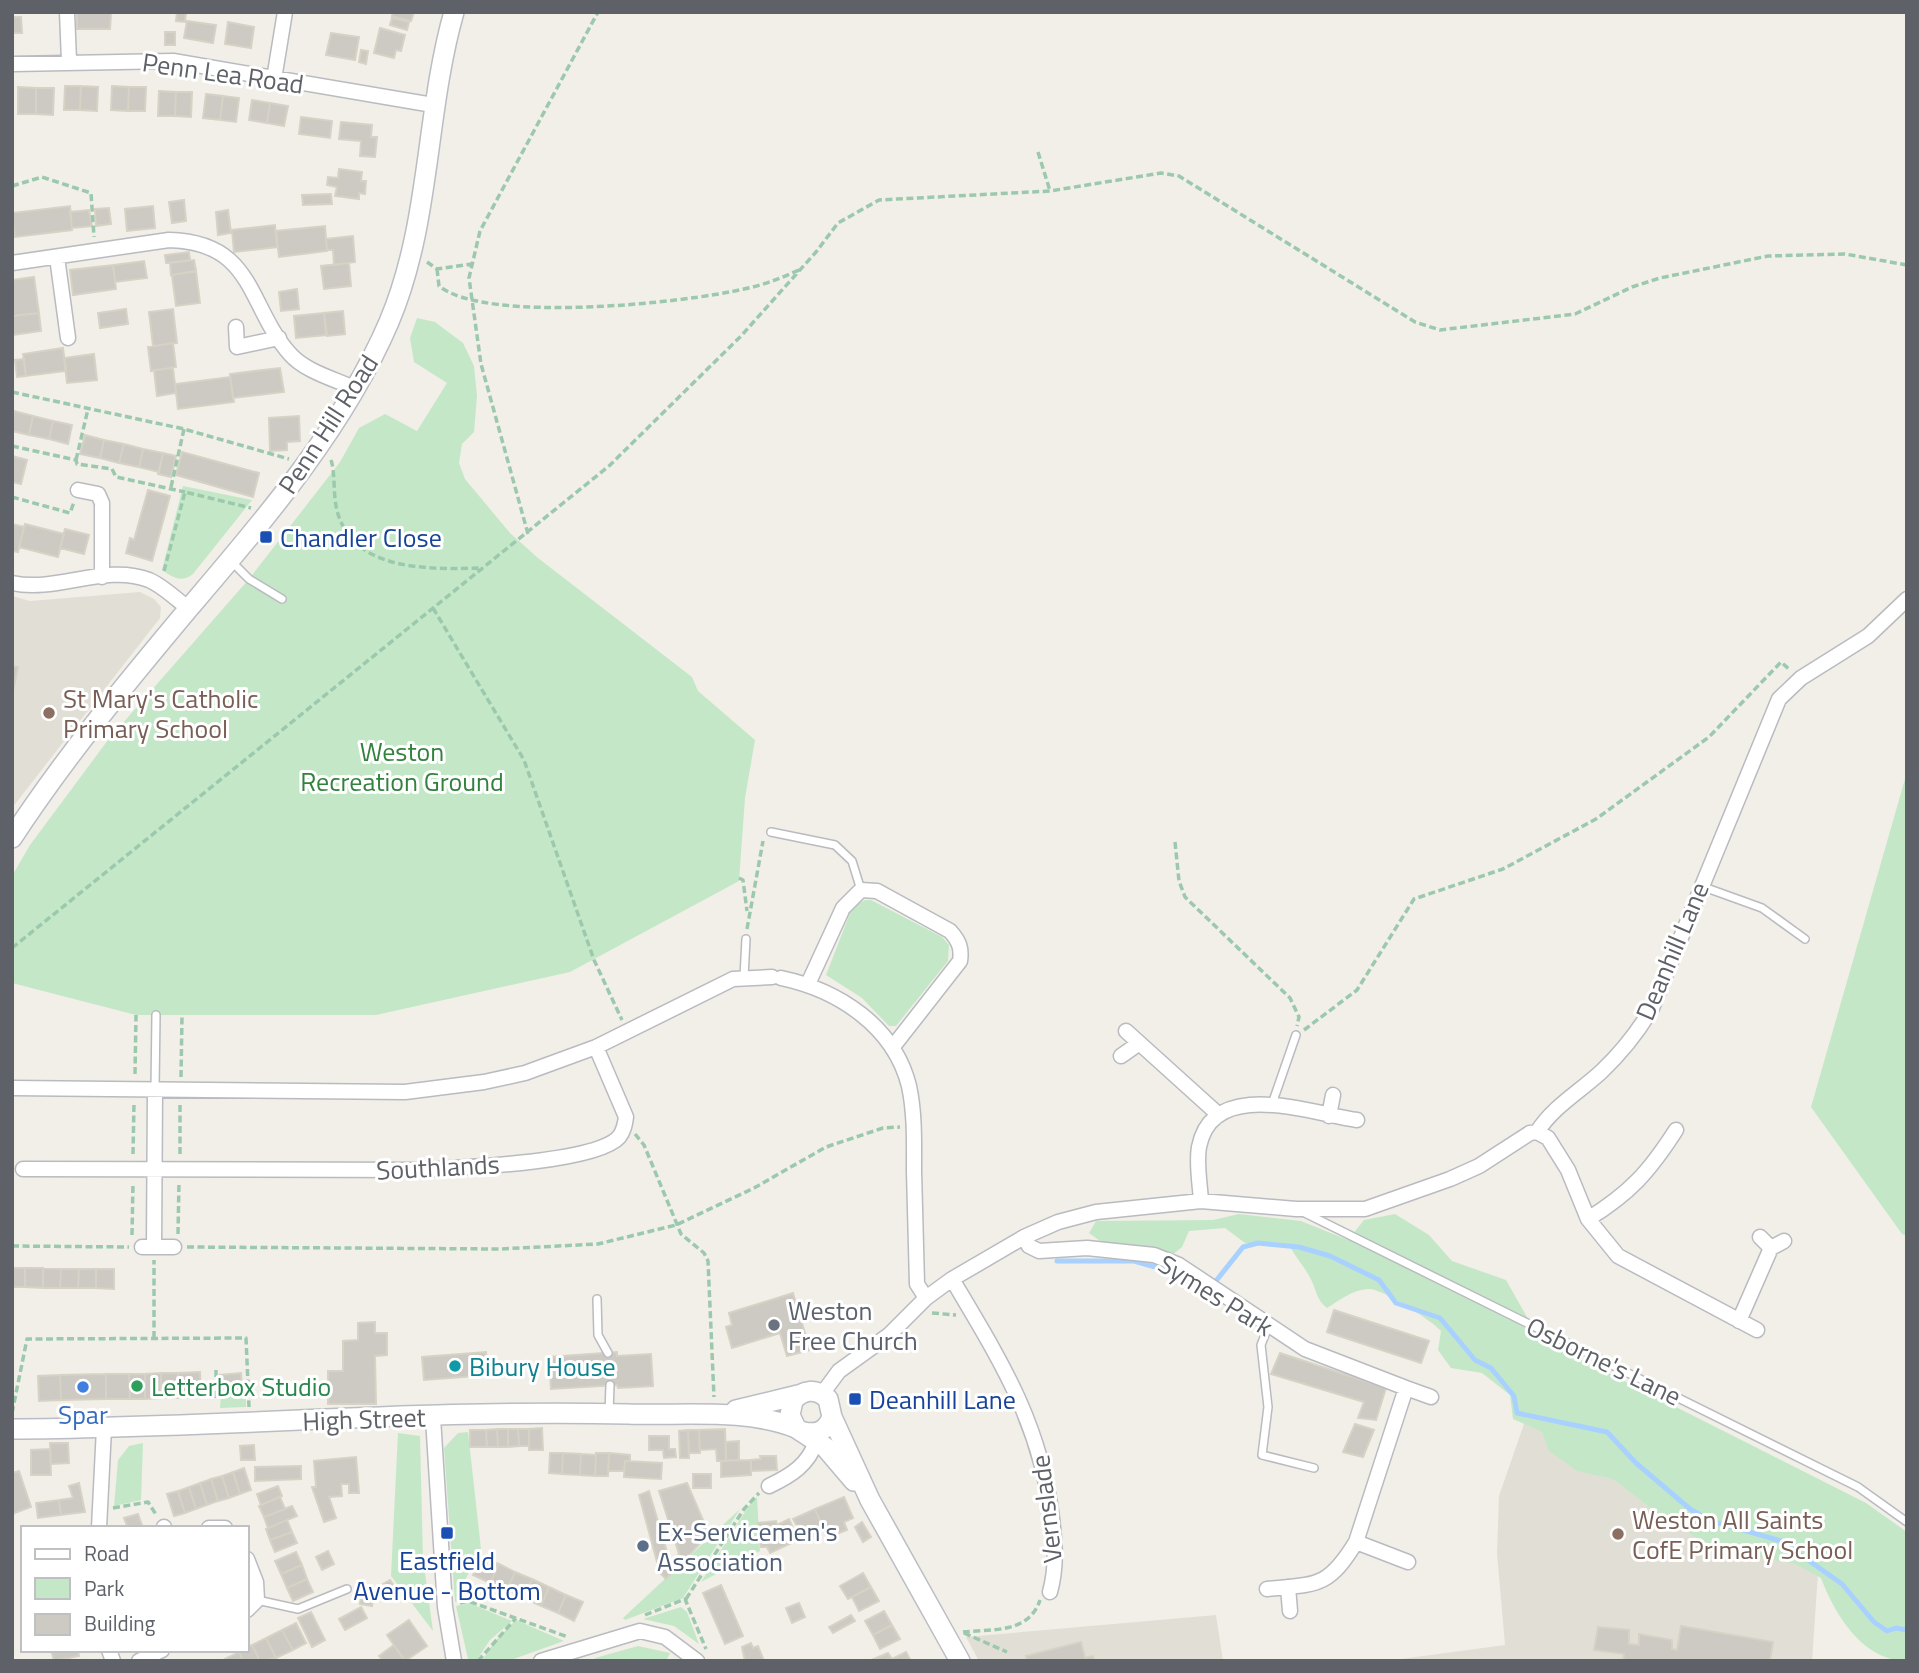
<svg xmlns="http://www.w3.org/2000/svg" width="1919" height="1673" font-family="'Titillium Web',sans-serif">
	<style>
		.education { fill: #e1dfd5 }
		.green { fill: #c4e8c7 }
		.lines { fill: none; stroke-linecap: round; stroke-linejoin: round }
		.stream { stroke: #a9d1ff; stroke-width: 5 }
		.building { fill: #cccac3; stroke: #d6d2c5; stroke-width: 2 }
		.lane-casing { stroke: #b9bbc0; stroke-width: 10 }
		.street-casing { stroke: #b9bbc0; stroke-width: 17 }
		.secondary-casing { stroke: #babdc3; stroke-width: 22 }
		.path { stroke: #9cc9ae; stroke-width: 3.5; stroke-dasharray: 7 3.5; stroke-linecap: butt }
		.lane { stroke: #fff; stroke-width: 7 }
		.street { stroke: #fff; stroke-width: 14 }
		.secondary { stroke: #fff; stroke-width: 19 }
		.transit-dot { fill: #1a4fb4; stroke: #fff; stroke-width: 2.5 }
		.education-dot { fill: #8d6e63; stroke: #fff; stroke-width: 2.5 }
		.worship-dot { fill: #6b7280; stroke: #fff; stroke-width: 2.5 }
		.culture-dot { fill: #0f9aa8; stroke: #fff; stroke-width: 2.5 }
		.leisure-dot { fill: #2e9e5b; stroke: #fff; stroke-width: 2.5 }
		.shop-dot { fill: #3f7fe0; stroke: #fff; stroke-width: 2.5 }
		.service-dot { fill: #5c6f8a; stroke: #fff; stroke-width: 2.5 }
		.labels { text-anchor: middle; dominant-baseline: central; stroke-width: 6; stroke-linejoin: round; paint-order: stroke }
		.street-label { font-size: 26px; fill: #5e6167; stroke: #fff }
		.transit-label { font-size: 26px; fill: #164399; stroke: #fff; text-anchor: start }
		.education-label { font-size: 26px; fill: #785e54; stroke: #fff; text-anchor: start }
		.park-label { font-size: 26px; fill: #32823e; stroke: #fff }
		.worship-label { font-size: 26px; fill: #5b616d; stroke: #fff; text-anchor: start }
		.culture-label { font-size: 26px; fill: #0d838f; stroke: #fff; text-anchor: start }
		.leisure-label { font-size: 26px; fill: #27864d; stroke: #fff; text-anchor: start }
		.shop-label { font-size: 26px; fill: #366cbe; stroke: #fff }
		.service-label { font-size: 26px; fill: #4e5e75; stroke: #fff; text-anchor: start }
	</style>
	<rect width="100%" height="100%" fill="#f1efe7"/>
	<path class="education" d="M140,592L154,599L161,607L160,618L12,808V596L30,601Z
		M1526,1418L1818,1574L1812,1661H1386L1505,1645L1497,1553L1499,1496Z
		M1216,1615L1223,1661H979L966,1637Z"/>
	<path class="green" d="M417,318L435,322L463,343L474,366L477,396L474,432L462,444L459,463L465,479L510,533L538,558L692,677L698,691L755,740L745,798L739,881L570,972L376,1015H136L12,983V876L30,845L108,740L249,579L340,462L359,428L385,414L417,431L447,383L414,362L410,338Z
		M183,486L252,500L193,574C181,583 174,578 162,570Z
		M1907,772V1236L1902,1234L1811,1107Z
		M865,900H871L942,937L949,945L948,961L896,1026H889L862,998L826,975L852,908Z
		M1239,1214L1301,1221L1348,1240L1364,1220L1395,1214L1429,1235L1452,1261L1506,1280L1539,1338L1866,1503L1907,1532V1661C1863,1661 1835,1615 1821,1578L1795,1564L1745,1555L1702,1541L1661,1516L1613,1479L1577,1471L1549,1451L1542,1432L1513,1419L1510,1395L1482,1373L1451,1368L1438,1350L1441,1331C1431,1320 1382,1288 1368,1289C1352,1290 1340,1300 1327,1308C1317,1299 1318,1296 1313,1284C1308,1270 1295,1258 1289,1244L1245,1243L1225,1228L1189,1231L1182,1247L1171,1256L1103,1243L1089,1233L1096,1221L1213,1220Z
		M246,1392V1407L220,1408L221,1393Z
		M468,1432L481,1549L462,1586L463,1600L455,1602L444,1448L458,1433Z
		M398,1433L420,1436L423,1559L433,1631L391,1576Z
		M143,1443L141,1500L114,1506L118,1460L129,1446Z
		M757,1497L760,1551L701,1582L748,1507Z
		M740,1509L683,1598L625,1620L623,1618Z
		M469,1603L512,1621L490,1640L476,1661L468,1659L456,1606Z
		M681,1607L687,1612L699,1644L674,1626L643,1619Z
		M516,1620L564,1641L508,1661H482L494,1642Z
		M638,1646L670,1653L666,1661H596L595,1658Z"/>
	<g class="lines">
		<path class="stream" d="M1057,1261H1134L1176,1273L1204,1296L1243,1247L1258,1243L1299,1247L1330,1256L1379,1280L1396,1303L1440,1318L1475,1360L1491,1368L1514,1396L1517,1413L1607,1432L1636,1463L1690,1509L1711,1521L1781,1541L1842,1584L1874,1622L1887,1631L1896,1628L1907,1630"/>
	</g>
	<path class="building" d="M77,12L111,13L110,29H77Z
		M177,12H186L185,22L176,21Z
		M393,12H414L411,21L392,16Z
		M12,17H21L22,33H12Z
		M392,18L409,22L407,30L390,25Z
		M187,21L216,25L213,43L184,38Z
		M228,22L254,27L251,48L225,44Z
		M380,28L405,35L401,51L396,50L394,58L374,53Z
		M165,32H175V45H165Z
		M331,33L359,37L355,60L326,55Z
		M361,50L368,51L366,64L359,62Z
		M65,86H81L80,110H64Z
		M81,86L98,87L97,111L80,110Z
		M112,86L129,87L128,111L111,110Z
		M18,87L36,88V114H18Z
		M129,87H146L145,111H128Z
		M36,88H54L53,115L36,114Z
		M159,91L176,92L175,116H158Z
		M176,92H192L191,117L175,116Z
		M206,94L223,96L220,120L203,118Z
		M223,96L239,98L236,122L220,120Z
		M252,100L270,103L267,123L249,120Z
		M270,103L288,106L284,126L267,123Z
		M301,117L332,121L330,138L299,134Z
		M341,122L372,125L371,137H377L375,157L360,156L361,141L339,139Z
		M339,169L362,172L361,181H366L365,194L359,193V199L335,196L337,187L327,185L328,177L338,178Z
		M331,194L332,204L303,205L302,195Z
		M184,200L186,221L172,223L169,202Z
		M70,206L72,230L15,237L12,213Z
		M153,206L155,228L127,231L125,209Z
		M109,208L111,224L96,226L95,209Z
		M89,210L92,226L72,228L70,212Z
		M228,210L231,233L218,235L216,212Z
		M275,225L277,247L234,252L232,230Z
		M325,226L327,251L279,257L276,231Z
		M353,236L355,262L334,265L333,250H327L326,239Z
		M189,252L190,260L166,263L165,255Z
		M194,260L196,271L171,275L170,263Z
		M144,261L147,278L115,282L113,265Z
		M349,263L351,286L324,289L321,266Z
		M113,265L116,289L73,295L70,270Z
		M196,271L200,303L176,306L172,275Z
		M34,277L39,313L12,316V280Z
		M297,289L299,309L281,311L279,292Z
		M126,309L128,324L100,328L98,313Z
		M173,309L177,343L153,346L149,312Z
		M343,311L345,334L327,336L324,313Z
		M39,313L41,331L12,335V316Z
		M324,313L326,335L296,338L294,316Z
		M173,343L176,367L151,371L148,347Z
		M63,348L66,371L26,376L23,354Z
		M94,354L97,380L67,383L64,358Z
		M24,359L26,376L17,377L15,360Z
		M173,368L176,393L157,396L154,370Z
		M280,368L284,392L233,398L230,374Z
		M230,377L234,402L178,409L175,384Z
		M14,411L33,416L29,435L12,431Z
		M33,416L53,421L49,439L29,435Z
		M299,416L300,441L287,442V450L270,451L269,418Z
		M53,421L72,425L68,444L49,439Z
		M85,435L104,440L100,458L80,454Z
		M104,440L124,444L119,463L100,458Z
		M124,444L143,449L139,467L119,463Z
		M143,449L163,453L159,472L139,467Z
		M182,452L259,473L253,497L176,475Z
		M163,453L176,456L171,477L158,474Z
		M12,456L27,460L21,484L12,482Z
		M148,490L170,496L152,561L126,553L130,538L134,540Z
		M12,524L24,527L18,552L12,551Z
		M25,524L64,534L58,557L19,547Z
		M65,529L89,535L84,554L60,548Z
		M12,666L18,667L13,691H12Z
		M12,1268H25V1287H12Z
		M25,1268H43V1288L25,1287Z
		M43,1268L61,1269L60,1288H43Z
		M61,1269H79L78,1288H60Z
		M79,1269H96V1288H78Z
		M96,1269H114V1289L96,1288Z
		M793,1293L810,1350L787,1356L780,1333L732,1348L726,1327L732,1325L729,1313Z
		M1334,1310L1429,1341L1421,1363L1327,1332Z
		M375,1322V1333H387V1355L375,1356L376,1404H328V1371H343V1341L358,1340V1323Z
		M486,1352L488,1375L424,1380L422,1357Z
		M617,1352V1356L651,1354L653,1386L618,1388L617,1385L551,1389L549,1357Z
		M1280,1353L1386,1388L1376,1420L1358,1418L1364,1402L1271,1374Z
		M200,1372L201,1397L179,1398L178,1373Z
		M161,1373H178L179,1398H161Z
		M161,1373V1398L145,1399V1374Z
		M241,1373L242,1388L221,1390L220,1375Z
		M106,1374H129L130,1399H106Z
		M106,1374V1399L61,1400L60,1375Z
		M129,1374H145V1399H130Z
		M60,1375L61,1400L39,1401L38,1376Z
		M1355,1424L1374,1430L1363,1457L1343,1452Z
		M542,1428L543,1450H529V1429Z
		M497,1429L498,1447H487L486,1430Z
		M497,1429H508V1447H498Z
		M508,1429H518L519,1446L508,1447Z
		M518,1429H529V1446H519Z
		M725,1429L726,1461H717L716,1449L700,1450L699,1430Z
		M470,1430H486L487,1447H470Z
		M688,1430L689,1458H680L679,1431Z
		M688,1430H699L700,1453H689Z
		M649,1436H669V1449H675L676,1457L664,1458L663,1450H649Z
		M739,1441V1460L726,1461V1442Z
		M50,1443H68L69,1463L51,1464Z
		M254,1445L255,1460H241L240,1446Z
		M50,1449L51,1475H31V1450Z
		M550,1453H563L562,1474L549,1473Z
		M563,1453L581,1454L580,1475L562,1474Z
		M596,1453H609L608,1476H595Z
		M609,1453L630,1455V1461H625L624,1471H608Z
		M581,1454L596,1455L595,1476L580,1475Z
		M760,1456H776L777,1470L751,1471V1460L761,1459Z
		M356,1457L359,1493H349V1484H341L342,1496L329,1497L336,1518L324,1522L312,1487H316L314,1461Z
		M751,1460V1475L721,1477V1461Z
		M625,1461L662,1463L661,1479L624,1477Z
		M301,1466V1479L255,1481V1467Z
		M244,1468L251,1490L240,1494L233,1472Z
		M19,1471L31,1507L12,1514V1473Z
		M233,1472L240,1494L229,1498L222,1476Z
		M693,1474H711V1488H693Z
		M222,1476L229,1498L218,1501L211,1479Z
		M211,1479L218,1501L207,1505L200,1483Z
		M79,1483L85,1512L61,1515L59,1500L73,1498L69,1486Z
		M200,1483L207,1505L196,1509L189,1487Z
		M687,1483L709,1534L666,1579L660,1573L639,1495L649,1491L670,1562L679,1554L659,1491Z
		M278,1486L282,1496L261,1505L257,1494Z
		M189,1487L196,1509L185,1513L178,1491Z
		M178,1491L185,1513L174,1516L167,1494Z
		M280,1497L285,1509L264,1517L259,1506Z
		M844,1497L853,1518L844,1522L847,1530L827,1538L815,1509Z
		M59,1500L61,1515L38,1518L36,1503Z
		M292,1506L297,1516L268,1528L264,1517Z
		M815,1509L822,1525L817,1526L821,1535L806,1541L793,1519Z
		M138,1514L143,1528H128L124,1518Z
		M789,1519L798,1540L770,1553L767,1547H761L758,1523L776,1521L777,1525Z
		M287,1520L292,1532L270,1540L266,1529Z
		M862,1522L871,1537L863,1542L855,1527Z
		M292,1532L297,1543L275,1552L270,1540Z
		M328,1551L334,1564L322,1570L316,1557Z
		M296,1552L302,1565L281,1574L275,1561Z
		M482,1557L499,1564L490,1583L473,1575Z
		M499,1564L515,1572L507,1590L490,1583Z
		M302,1565L307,1579L287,1588L281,1574Z
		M515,1572L532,1579L524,1598L507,1590Z
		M863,1573L871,1587L848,1599L840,1586Z
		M307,1579L313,1592L293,1601L287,1588Z
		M532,1579L549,1587L541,1606L524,1598Z
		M390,1580L397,1590L390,1594L383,1584Z
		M721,1585L743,1636L725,1644L703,1593Z
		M549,1587L566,1595L558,1613L541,1606Z
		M871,1587L879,1601L859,1611L852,1597Z
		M362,1591L374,1593L372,1606L360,1604Z
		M566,1595L583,1602L574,1621L558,1613Z
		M799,1603L805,1617L792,1623L786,1608Z
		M361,1607L367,1618L345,1630L339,1619Z
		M884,1611L892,1625L873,1635L865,1621Z
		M311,1612L325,1640L312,1647L298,1618Z
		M851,1615L855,1621L833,1633L829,1627Z
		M409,1620L427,1646L405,1661L387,1635Z
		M296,1623L306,1643L293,1650L282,1630Z
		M892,1625L900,1639L880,1649L873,1635Z
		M1681,1626L1773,1642L1770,1661H1623L1624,1654L1594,1650L1598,1627L1629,1630V1644L1639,1645V1634L1672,1640V1649L1677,1650Z
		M282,1630L293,1650L276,1658L266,1638Z
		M266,1638L276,1658L260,1661L252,1645Z
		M1081,1642L1085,1658L1093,1656L1094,1661H1022L1027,1660L1026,1656Z
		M751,1643L753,1648L758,1646L764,1661H745L742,1647Z
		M252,1645L260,1661H243L239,1652Z
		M394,1645L405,1661H383L379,1656Z
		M51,1650H78L79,1656L54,1661Z
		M239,1652L243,1661H226L225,1659Z
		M906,1652L911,1661H869L888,1653L892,1659Z"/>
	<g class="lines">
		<g class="lane-casing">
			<path id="lane" d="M231,561L249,579L282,599
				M771,832L835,845L852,861L861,890
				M1701,886L1762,908L1805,939
				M744,977L746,939
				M155,1089L156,1015
				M1272,1104L1296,1035
				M1303,1212L1858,1487L1907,1522
				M597,1299L598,1335L608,1353
				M1268,1327L1261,1345L1268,1407L1262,1455L1314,1468
				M609,1413L610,1385
				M257,1600L298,1609L347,1589"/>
		</g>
		<g class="street-casing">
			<path id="street" d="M67,12L69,61
				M12,64L173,61L433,105
				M274,79L285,12
				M57,257L68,338
				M12,263L169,240C255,242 247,306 290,354C306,372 335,379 356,389
				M236,327L237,347L279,338
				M78,490L98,494L102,503V577
				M12,583C57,593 105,563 149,580C163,586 176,599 189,609
				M781,978C838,990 894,1026 909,1086C915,1114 914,1143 914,1171C915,1209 916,1246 917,1284L926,1298
				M808,984L843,908L861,890L877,891L950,931C959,941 962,948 960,961L892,1048
				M1126,1031L1219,1115
				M1121,1056L1138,1044
				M12,1088L405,1092L484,1082L525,1073L596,1047L733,979L772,977
				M1329,1116L1333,1095
				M1537,1132L1548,1138L1568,1170L1588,1219L1618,1256L1757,1330
				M23,1169L419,1170C457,1168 596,1163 619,1137C624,1131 625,1124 626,1117L596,1047
				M1201,1201C1200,1184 1196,1163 1199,1147C1213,1076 1313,1114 1357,1120
				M1588,1219C1630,1193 1649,1172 1676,1130
				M1024,1237L1029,1246L1039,1251L1087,1248L1154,1255L1179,1265L1305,1349L1406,1388L1356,1542C1328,1588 1317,1584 1267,1589
				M1760,1237L1771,1248
				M142,1247H174
				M154,1247L155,1089
				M952,1279C1000,1360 1040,1422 1052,1518C1055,1544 1057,1566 1050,1592
				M1739,1321L1771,1248L1784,1241
				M1406,1388L1431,1397
				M822,1394L839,1371L889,1335L926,1298L952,1279L1024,1237L1058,1222L1096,1212L1201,1201L1296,1209H1365L1450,1179L1479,1166L1530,1133L1537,1132C1554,1106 1578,1093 1601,1072C1621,1053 1638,1032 1652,1008L1779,699L1801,678L1868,636L1907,599
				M433,1418L445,1607L454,1661
				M769,1486C792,1475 808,1465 817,1440
				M164,1527V1528
				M99,1528L104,1428
				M209,1528H225
				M1356,1542L1408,1562
				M247,1559L256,1582L257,1600L247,1610
				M1288,1587L1290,1611
				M109,1650L113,1661
				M139,1661L162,1650
				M541,1661L640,1631L665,1637L697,1661"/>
		</g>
		<g class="secondary-casing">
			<path id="secondary" d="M12,838C65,757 128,681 190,607C265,519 343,429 389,322C431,223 425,114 454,12
				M736,1410L798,1395
				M832,1417L870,1500L960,1661
				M12,1429C218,1428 423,1409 628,1414C681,1416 747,1408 796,1428
				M804,1432C818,1435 827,1430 832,1417L828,1399C816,1388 803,1389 793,1401L790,1415L796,1428L825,1447L854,1481"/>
		</g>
		<path class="path" d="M1038,152L1050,191
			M12,186L42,177L91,193L94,237
			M427,262L437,269L472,264
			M437,269L439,286C486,324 684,303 744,289C764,285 781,278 799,270
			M12,392L184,429L289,459
			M12,446L76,460L77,464L112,469L116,477L185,492
			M76,460L88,409
			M331,460C336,475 332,499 339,517C359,573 434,569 482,568
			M171,487L184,429
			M12,497L70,513L74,502
			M528,534L481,364L469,278L480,231L598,12
			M164,571L185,492L251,508
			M433,608L524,760L594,960L622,1020
			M1175,842L1179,881L1185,897L1290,998L1299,1017L1297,1026
			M739,878L743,880L747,911
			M747,929L763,841
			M12,948L609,466L741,336L816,252L838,223L879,200L1050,191L1161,173L1179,176L1415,322L1440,330L1575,314L1632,287L1660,278L1768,256L1845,254L1907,265
			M1304,1030L1357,990L1414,899L1503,869L1596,819L1709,737L1781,662L1790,670
			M135,1074L136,1015
			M181,1077L182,1016
			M635,1134L644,1145L681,1234L704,1253L708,1261L714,1397
			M133,1154L134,1103
			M180,1154V1105
			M178,1234L179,1182
			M132,1235L133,1183
			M12,1246L129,1247
			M187,1247L500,1249L598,1244L676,1225L754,1188L826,1147L883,1128L900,1127
			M932,1313L956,1315
			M154,1338V1260
			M216,1370V1398
			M12,1413L27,1339L246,1338L249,1407
			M113,1508L148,1502L157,1516
			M686,1599L744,1509L759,1493
			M460,1603L468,1601L568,1637
			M645,1615L685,1599L706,1649
			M963,1632C991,1629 1029,1634 1040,1600
			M964,1633L1007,1652
			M478,1661L516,1618"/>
		<use href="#lane" class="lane"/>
		<use href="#street" class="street"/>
		<use href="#secondary" class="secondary"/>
	</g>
	<g class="transit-dot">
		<rect x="259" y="530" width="14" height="14" rx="3.5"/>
		<rect x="848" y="1392" width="14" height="14" rx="3.5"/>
		<rect x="440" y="1526" width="14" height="14" rx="3.5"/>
	</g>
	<g class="education-dot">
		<circle cx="49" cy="713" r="7"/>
		<circle cx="1618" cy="1534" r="7"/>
	</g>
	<circle class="worship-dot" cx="774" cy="1325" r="7"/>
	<circle class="culture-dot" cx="455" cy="1366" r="7"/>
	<circle class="leisure-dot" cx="137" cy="1386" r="7"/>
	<circle class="shop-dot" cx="83" cy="1387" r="7"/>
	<circle class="service-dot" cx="643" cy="1546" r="7"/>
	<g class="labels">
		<g class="street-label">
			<text transform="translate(223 73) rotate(8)">Penn Lea Road</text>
			<text transform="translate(328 424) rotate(-57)">Penn Hill Road</text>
			<text transform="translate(1672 951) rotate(-67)">Deanhill Lane</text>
			<text transform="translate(438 1167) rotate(-3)">Southlands</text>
			<text transform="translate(1216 1295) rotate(32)">Symes Park</text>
			<text transform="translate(1604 1361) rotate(26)">Osborne's Lane</text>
			<text transform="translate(364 1419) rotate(-2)">High Street</text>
			<text transform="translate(1046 1509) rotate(-97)">Vernslade</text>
		</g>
		<g class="transit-label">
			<text x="280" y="537">Chandler Close</text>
			<text x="869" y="1399">Deanhill Lane</text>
			<text x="447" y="1560" text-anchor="middle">Eastfield<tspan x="447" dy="30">Avenue - Bottom</tspan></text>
		</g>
		<g class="education-label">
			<text x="63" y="698">St Mary's Catholic<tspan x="63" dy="30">Primary School</tspan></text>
			<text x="1632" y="1519">Weston All Saints<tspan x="1632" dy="30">CofE Primary School</tspan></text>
		</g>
		<g class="park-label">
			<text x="402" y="751">Weston<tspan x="402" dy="30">Recreation Ground</tspan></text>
		</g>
		<g class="worship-label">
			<text x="788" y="1310">Weston<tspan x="788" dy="30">Free Church</tspan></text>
		</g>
		<g class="culture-label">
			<text x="469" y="1366">Bibury House</text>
		</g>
		<g class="leisure-label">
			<text x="151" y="1386">Letterbox Studio</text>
		</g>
		<g class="shop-label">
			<text x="83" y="1414">Spar</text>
		</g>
		<g class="service-label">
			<text x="657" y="1531">Ex-Servicemen's<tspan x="657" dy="30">Association</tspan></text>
		</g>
	</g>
	<rect width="1919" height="1673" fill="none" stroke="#5e6167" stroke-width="28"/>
	<rect x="21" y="1526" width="228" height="126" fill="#ffffff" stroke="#bfc0c2" stroke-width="2"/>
	<rect x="35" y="1549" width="35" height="10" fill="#ffffff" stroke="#bfc0c2" stroke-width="2"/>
	<text x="84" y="1561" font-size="21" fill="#5e6167">Road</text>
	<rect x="35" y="1578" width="35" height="21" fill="#c4e8c7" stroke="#bfc0c2" stroke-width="2"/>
	<text x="84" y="1596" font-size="21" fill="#5e6167">Park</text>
	<rect x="35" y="1614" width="35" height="21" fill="#cccac3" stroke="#bfc0c2" stroke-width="2"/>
	<text x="84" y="1631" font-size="21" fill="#5e6167">Building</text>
</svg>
